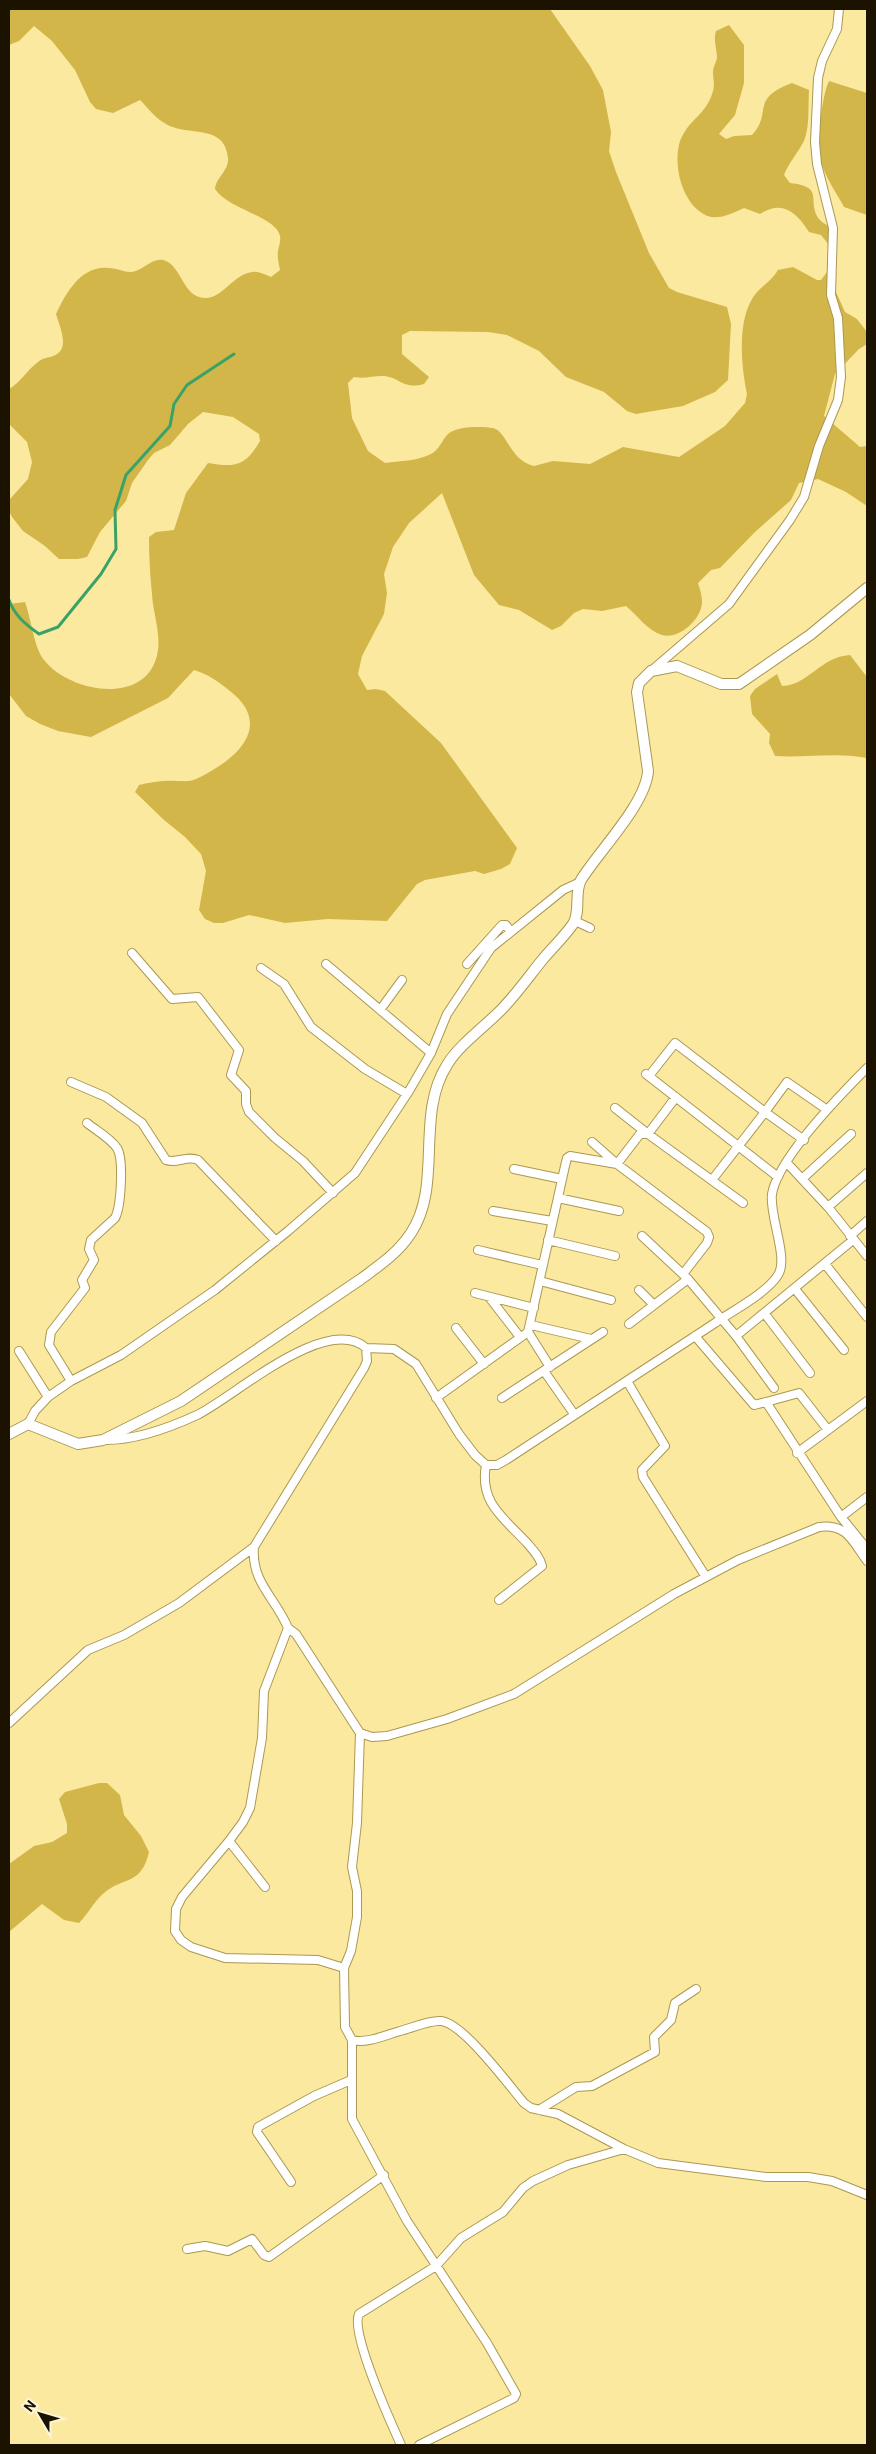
<svg xmlns="http://www.w3.org/2000/svg" width="876" height="2454" font-family="Roboto,sans-serif">
	<style>
		.forest { fill: #d2b649 }
		.lines { fill: none; stroke-linecap: round; stroke-linejoin: round }
		.stream { stroke: #3ba267; stroke-width: 3 }
		.minor-casing { stroke: #ab9852; stroke-width: 10 }
		.tertiary-casing { stroke: #ab9852; stroke-width: 12 }
		.minor { stroke: #fff; stroke-width: 8 }
		.tertiary { stroke: #fff; stroke-width: 10 }
	</style>
	<rect width="100%" height="100%" fill="#fce9a0"/>
	<path class="forest" d="M9,9H550L590,66L603,90L611,132L609,151L616,172L649,253L669,288L677,292L727,307L731,324L728,380L715,392L683,406L636,414L627,411L604,392L566,377L539,351L507,335L488,332L410,331L402,335V354L429,377L424,384C401,390 400,376 382,376C373,376 364,379 354,377L348,383L352,418L368,451L385,463C399,461 418,461 431,454C439,450 442,440 448,434C456,426 482,426 493,428C507,431 510,461 534,466L553,461L590,464L623,447L679,457L725,426L745,403L747,394C741,365 736,316 757,292C765,284 772,280 778,270L793,267L817,280H821L827,272L845,312L857,319L867,332V344L859,349L835,374L824,416L860,447L867,446V506L846,492L818,479L799,483L791,500L755,532L720,568L711,570L698,583C700,589 702,596 702,602C702,619 679,640 662,635C648,631 637,615 626,606L602,611L583,609L574,613L561,626L552,630L519,610L499,605L474,575L442,493L409,523L393,547L384,574L387,593L384,614L362,656L358,674L367,690L376,689L385,691L441,743L517,848L510,864L501,869L484,874L475,871L425,880L417,884L387,921L328,919L285,923L249,915L223,923H214L205,919L199,910L206,871L201,854L185,837L164,820L135,792L139,785C151,782 165,780 177,781C184,781 190,782 196,779C233,762 276,727 230,691C219,682 208,674 194,670L168,698L91,737L58,731L40,724L26,716L9,694V604L25,602C31,618 34,648 44,660C68,691 141,706 156,659C163,638 153,615 152,594C150,576 149,557 149,537L156,532L174,530L186,493L208,463C236,468 246,465 260,441L259,434L233,417L203,412L188,424L170,445L154,453L148,460L132,483L126,501L100,532L87,557L78,559H59L45,546L23,531L12,517L9,511L10,499L28,479L32,462L27,442L9,424V389C21,382 27,370 38,362C42,358 48,358 53,356C71,350 60,328 56,314C66,293 81,265 109,268C116,268 124,272 131,272C144,271 153,255 166,261C181,268 183,292 199,297C221,304 232,273 253,272C258,271 266,275 271,277L280,270C279,264 277,258 278,251C279,246 281,241 280,236C276,216 229,210 215,189C216,177 229,171 228,158C225,123 188,137 166,124C156,119 148,108 140,100L113,113L96,109L90,102L75,70L52,41L34,26L19,41L9,45Z
		M729,25L744,45V83L735,115L719,134L726,139L734,136L752,135C773,113 749,99 792,83L809,90C808,106 810,126 804,141C798,153 789,162 784,175L790,183C826,187 806,200 819,219C821,222 826,224 828,226L829,245L821,235L809,232C797,213 783,199 760,214L744,208C735,212 722,219 711,217C683,209 672,166 680,141C690,117 706,116 713,91C715,85 713,79 713,72C713,67 716,63 717,58C717,48 713,41 716,31Z
		M829,81L867,93V215L844,207C837,194 827,180 822,165C816,147 821,98 829,81Z
		M850,655L867,677V758C836,752 806,758 775,756L769,743L770,734L752,714L750,696L755,689L777,674L782,686C809,685 820,657 850,655Z
		M99,1783H107L120,1795L124,1815L141,1836L149,1852C141,1886 124,1876 104,1893C95,1900 88,1914 79,1923L64,1920L42,1904L9,1932V1864L34,1846L52,1842L67,1833V1824L59,1799L65,1792Z"/>
	<g class="lines">
		<path class="stream" d="M9,600C15,616 25,624 39,634L58,627L101,574L116,549L115,510L126,475L170,426L174,404L187,385L234,354"/>
		<g class="minor-casing">
			<path id="minor" d="M651,671L729,604L790,520L804,497L819,446L838,400L841,377L838,318L831,295L833,228L817,164L815,142L818,78L822,61L837,29L839,9
				M575,921L590,928
				M132,953L172,999L198,997L239,1050L231,1075L246,1091V1104L249,1112L275,1138L303,1161L333,1193
				M326,964L431,1053
				M467,964L502,925H506L510,931
				M261,968L284,984L311,1027L365,1069L407,1094
				M380,1010L402,980
				M646,1074L778,1177
				M649,1076L675,1043L765,1112L787,1082L826,1109
				M71,1082L106,1097L142,1123L166,1160C177,1164 187,1155 198,1160L276,1241
				M615,1108L648,1134L676,1097
				M592,1142L617,1164L640,1134H648L743,1203
				M787,1163L828,1207L867,1256
				M514,1169L562,1179
				M802,1179L851,1134
				M712,1180L765,1112L804,1140
				M558,1198L619,1211
				M828,1207L867,1173
				M493,1211L552,1221
				M642,1236L688,1279L736,1336L853,1240
				M850,1236L867,1221
				M548,1240L615,1256
				M478,1250L542,1265
				M825,1264L867,1317
				M540,1281L611,1300
				M795,1289L844,1350
				M639,1290L654,1305
				M475,1293L534,1308
				M489,1297L520,1337
				M765,1314L810,1373
				M629,1324L688,1279
				M531,1325L591,1339
				M456,1328L484,1364
				M528,1332L550,1367
				M695,1336L754,1405L766,1402L841,1517L867,1549
				M736,1336L774,1388
				M366,1348L394,1349L416,1364L459,1434L475,1455L486,1465H497L506,1460C575,1414 646,1369 715,1323C732,1311 767,1293 778,1275C789,1258 769,1216 772,1194C778,1158 841,1094 867,1068
				M19,1351L48,1397
				M544,1371L574,1414
				M71,1381L49,1345L51,1332L85,1288L82,1280L94,1260L89,1249L91,1240L115,1218C121,1207 124,1159 117,1148C110,1138 97,1131 87,1123
				M627,1381L665,1446L642,1470L643,1477L706,1577
				M436,1398L528,1332L565,1166L567,1158L570,1156L617,1164L707,1232L709,1237L707,1243L683,1274
				M502,1398L603,1332
				M766,1402L799,1393L828,1430
				M28,1424L35,1411L48,1397L71,1381L121,1355L215,1290L288,1231L355,1173L409,1091L431,1053L447,1014L491,948L563,890L580,882
				M105,1440C135,1440 169,1428 197,1415C234,1397 326,1313 366,1348L367,1361L364,1368L254,1547C251,1583 276,1598 288,1628L264,1691L262,1738L250,1808L243,1822L229,1841L182,1897L176,1909L175,1931L181,1940L191,1947L225,1958L318,1960L344,1968L345,2027L352,2040C366,2044 386,2035 400,2031C412,2028 429,2020 441,2021C463,2023 508,2084 524,2103L531,2108L558,2114L624,2149L658,2163L766,2177H808L832,2181L867,2195
				M797,1453L867,1401
				M486,1465C479,1503 504,1518 527,1543C533,1550 540,1557 542,1566L499,1600
				M841,1517L867,1497
				M288,1628L296,1634L360,1733L372,1737L387,1736L447,1719L514,1694L674,1594L738,1560L819,1527C847,1523 853,1542 867,1561
				M9,1723L88,1650L124,1635L179,1603L254,1547
				M229,1841L265,1887
				M344,1968L351,1951L357,1917V1891L352,1867L357,1823L360,1733
				M352,2040V2119L407,2221L487,2343L516,2394L514,2398L419,2445
				M539,2110L576,2087L592,2086L655,2052L654,2037L671,2020L675,2003L696,1989
				M291,2182L257,2132L258,2127L314,2096L351,2080
				M187,2249L205,2246L228,2251L252,2239L264,2255L269,2257L384,2175
				M401,2445C391,2423 350,2332 359,2314L436,2266L461,2238L503,2212L523,2188L533,2181L568,2165L624,2149"/>
		</g>
		<g class="tertiary-casing">
			<path id="tertiary" d="M9,1434L28,1424L78,1444L103,1440L181,1401L361,1279C380,1265 398,1253 411,1233C443,1185 415,1115 447,1065C458,1046 484,1027 500,1011C516,995 529,976 543,959C553,947 564,937 573,924C581,912 574,892 581,880C598,852 646,804 648,771L637,692L639,683L651,671L677,666L721,684H739L810,635L867,588"/>
		</g>
		<use href="#minor" class="minor"/>
		<use href="#tertiary" class="tertiary"/>
	</g>
	<rect width="876" height="2454" fill="none" stroke="#1b1300" stroke-width="20"/>
	<g transform="translate(40 2414) rotate(308)" stroke="#fef6da" stroke-width="4" paint-order="stroke">
	<path d="M0-4L9 19L0 12L-9 19Z" fill="#1b1300"/>
	<text y="-8" font-size="14" font-weight="bold" text-anchor="middle" fill="#1b1300">N</text>
	</g>
</svg>
